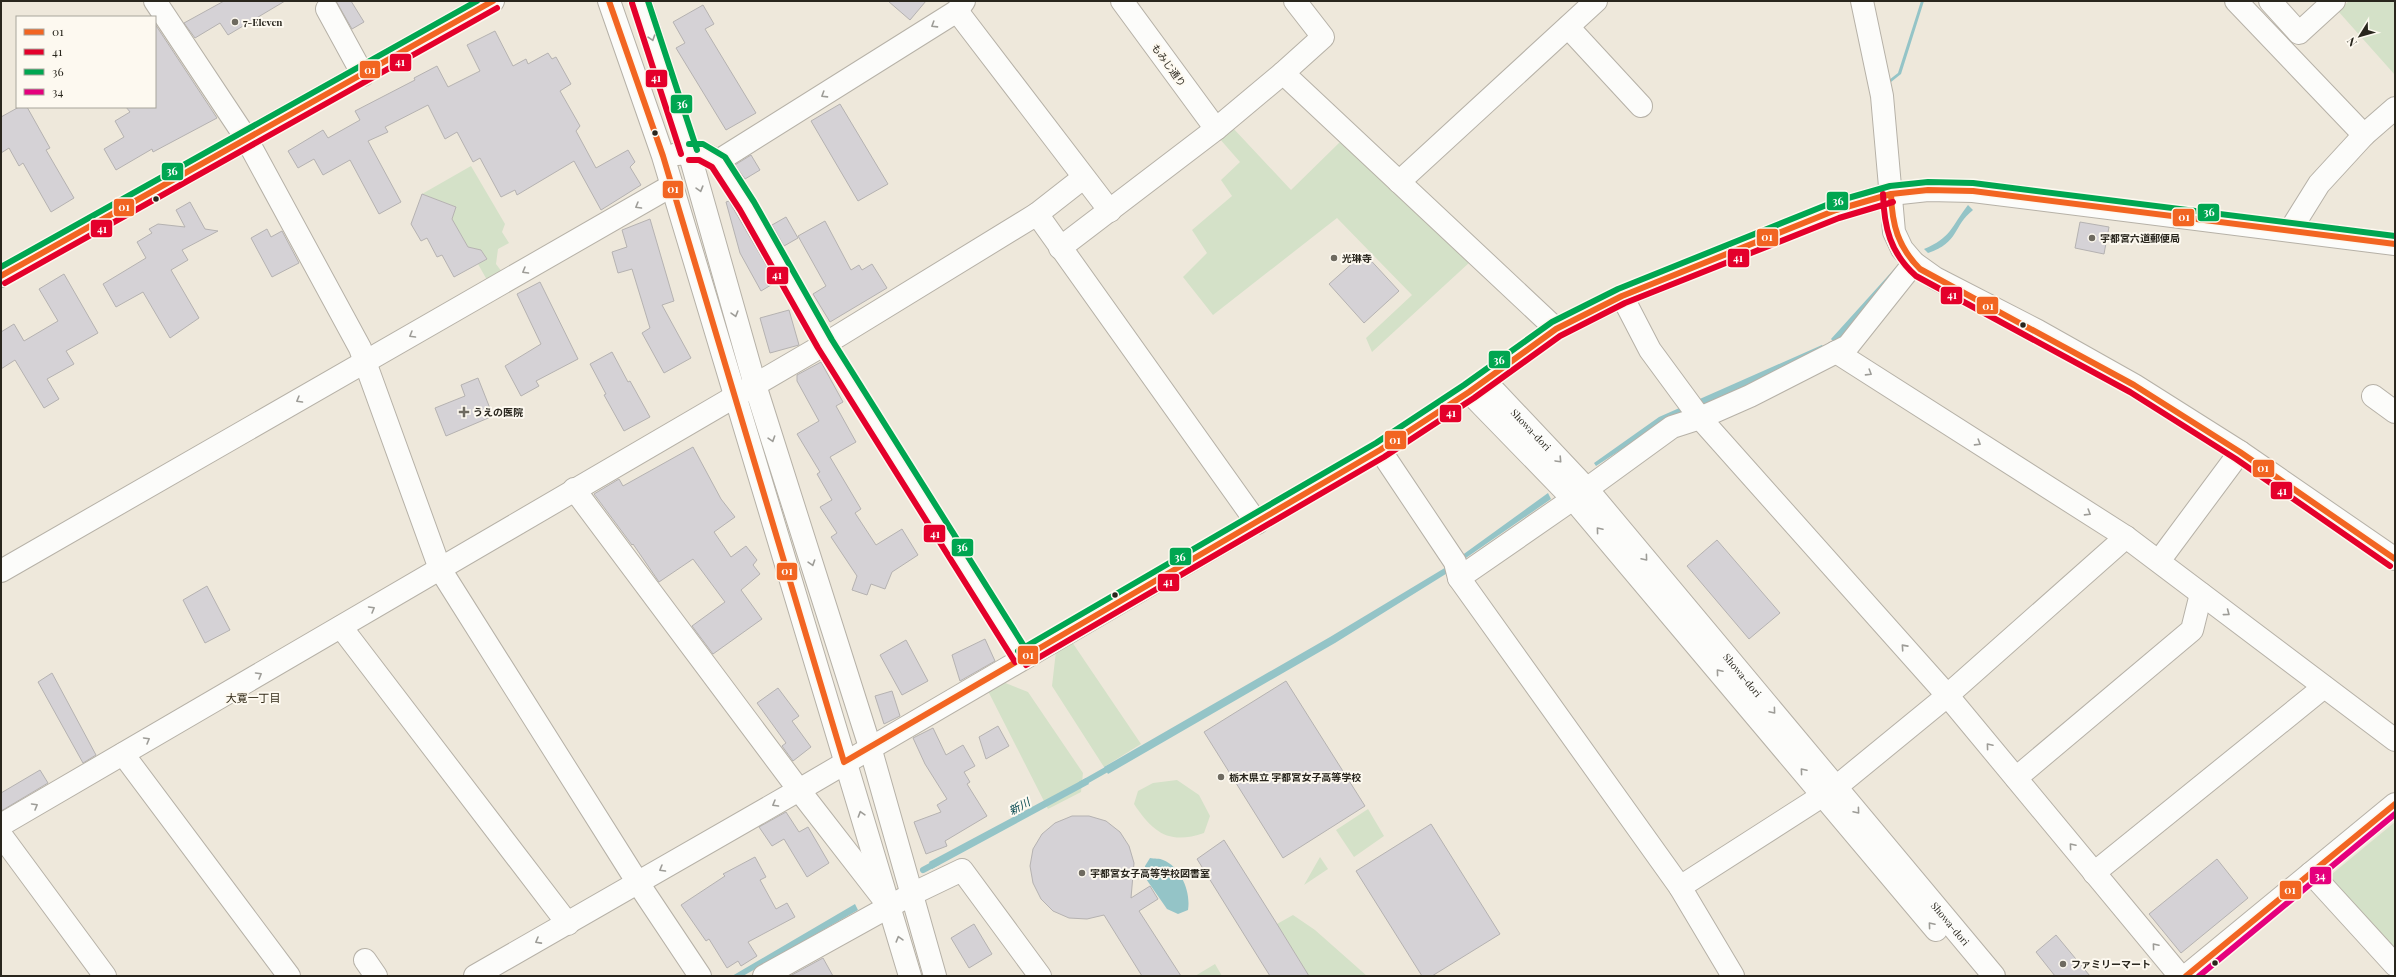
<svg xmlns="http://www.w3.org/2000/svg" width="2396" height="977" font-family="'Playfair Display','Noto Sans JP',serif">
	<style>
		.green { fill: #d4e1c8 }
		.water { fill: #94c4c7 }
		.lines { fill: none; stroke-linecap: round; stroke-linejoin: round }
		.stream { stroke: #94c4c7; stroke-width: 6 }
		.building { fill: #d5d2d6; stroke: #b5b2b1 }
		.minor-casing { stroke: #b6b1a7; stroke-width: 24 }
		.minor { stroke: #fcfcfa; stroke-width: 22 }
		.bus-1-casing { stroke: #fdf9f0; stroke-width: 9 }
		.bus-2-casing { stroke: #fdf9f0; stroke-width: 9 }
		.bus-3-casing { stroke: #fdf9f0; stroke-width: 9 }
		.bus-4-casing { stroke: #fdf9f0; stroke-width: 9 }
		.bus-1 { stroke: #f26522; stroke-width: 6 }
		.bus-2 { stroke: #e4002b; stroke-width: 6 }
		.bus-3 { stroke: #00a651; stroke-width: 6 }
		.bus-4 { stroke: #e5007d; stroke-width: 6 }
		.oneway { stroke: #9d9c97 }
		.poi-dot { fill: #6e6a60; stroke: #fdf9f0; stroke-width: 1.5 }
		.bus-dot { fill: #29261d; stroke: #fdf9f0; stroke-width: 1.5 }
		.labels { text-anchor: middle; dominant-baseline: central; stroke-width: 4; stroke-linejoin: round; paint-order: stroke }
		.poi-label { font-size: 10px; font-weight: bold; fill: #29261d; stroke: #fdf9f0; text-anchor: start }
		.street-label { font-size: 10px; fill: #29261d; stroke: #fdf9f0 }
		.neighbourhood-label { font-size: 11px; fill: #332b18; stroke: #fdf9f0 }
		.water-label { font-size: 11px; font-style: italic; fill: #00454d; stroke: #fdf9f0 }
		.line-badge { stroke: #fdf9f0; stroke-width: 1.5 }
		.badge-label { font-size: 11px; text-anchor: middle; font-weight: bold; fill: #fff }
	</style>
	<rect width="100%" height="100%" fill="#eee8db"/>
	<path class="green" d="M2349,1H2395V75L2338,11Z
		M1232,127L1291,190L1340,142L1470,262L1372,352L1366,338L1412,295L1337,218L1213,315L1183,277L1207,253L1192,230L1232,196L1221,180L1240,162L1219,138Z
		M471,166L505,224L502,232L509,243L498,249L496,264L502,272L487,280L478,264L487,259L481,250L468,247L452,219L456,207L422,194Z
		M1072,642L1141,744L1104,767L1052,686L1056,651Z
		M1003,682L1028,692L1083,773L1081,792L1048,809L988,691Z
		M1177,780L1199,795L1210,816L1204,833C1170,845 1153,833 1134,804L1138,791L1153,783Z
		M1368,809L1384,836L1354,857L1336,830Z
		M2395,822V955L2331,881L2332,874Z
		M1320,857L1328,869L1304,885Z
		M1293,915L1315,930L1367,976H1309L1277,924Z
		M1215,964L1222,976H1195Z"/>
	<path class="water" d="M1921,1H1924L1901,74L1891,82L1889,80L1898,73Z
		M1968,205L1973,210C1952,227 1960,242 1928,253L1924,249C1951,238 1951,227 1968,205Z
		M1896,267L1901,271L1835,344L1831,339Z
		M1822,345L1826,351L1665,421L1596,466L1594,463L1659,417Z
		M1548,493L1551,499L1463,560L1461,556Z
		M1448,566L1449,572L1335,643L1108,774L1104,767L1330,637Z
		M1086,778L1089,784L932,869L929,862Z
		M1150,858C1154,859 1160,858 1163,860C1181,867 1191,892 1188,910L1178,914L1167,909L1144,876L1145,866Z
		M855,904L858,910L743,976H732Z"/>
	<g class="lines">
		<path class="stream" d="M1081,784L1111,767
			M923,870L938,862"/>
	</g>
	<path class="building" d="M224,1H285L228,35L220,23L195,38L184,23Z
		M336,1H351L364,22L352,29Z
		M888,1H926L910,20Z
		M703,5L714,24L705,29L756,113L726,130L676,48L685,43L673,22Z
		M155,24L217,118L153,152L152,149L116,170L104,149L124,137L115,121L130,112L126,107H155Z
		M495,31L513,66L526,59L528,64L548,53L552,59L556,57L571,84L560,91L580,126L576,131L596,168L628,150L635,162L630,167L641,185L601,210L574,161L517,195L515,190L501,197L480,158L473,162L457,132L445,139L428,105L385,127L388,132L368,141L401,202L379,214L350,160L323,175L314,159L298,168L288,151L323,130L328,138L360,120L355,111L415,80L414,78L437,66L448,87L480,71L467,45Z
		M840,104L888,184L858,201L811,121Z
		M19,107H27L50,148L46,150L74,198L51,212L23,163L19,166L9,148L1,153V117Z
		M751,155L760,170L745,179L735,165Z
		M422,194L456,207L452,219L468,247L481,250L487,259L454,277L442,255L437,257L427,238L421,241L411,224Z
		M729,201L776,282L761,291L740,253L726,202Z
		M190,202L205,229L218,231L182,250L188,260L171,270L199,318L170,338L143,292L116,307L103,284L146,258L137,242L152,233L149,229L158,224L185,227L176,210Z
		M786,217L798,238L784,246L772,225Z
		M650,219L674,301L662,305L691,358L664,373L642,333L650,328L632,269L618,273L612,252L627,247L622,230Z
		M825,221L851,270L859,265L862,270L872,264L887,288L830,322L813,294L826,286L798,236Z
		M2080,222L2109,227L2104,254L2075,248Z
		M267,229L271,237L282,231L299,263L272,277L251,238Z
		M1364,253L1399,291L1364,323L1329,284Z
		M64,274L98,333L66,351L74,364L47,379L59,399L44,408L15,360L1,369V332L14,324L24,341L58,321L39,289Z
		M540,282L578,359L536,381L539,386L521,396L505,366L541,344L517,294Z
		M789,310L799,345L770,353L760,318Z
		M612,352L628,382L630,381L650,417L624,431L604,395L606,394L590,364Z
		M821,362L843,402L836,406L856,442L830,457L861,509L855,513L876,545L902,529L918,555L892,572L885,589L871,584L867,595L852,590L857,576L831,537L837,533L820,507L832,500L817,474L820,472L797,434L819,421L797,381V375Z
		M478,378L493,416L446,436L435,408L465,396L461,385Z
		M693,447L721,499L735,517L714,532L731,557L746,546L757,560L753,565L760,574L741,590L762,619L713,654L692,626L725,602L693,559L659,582L633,544L632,545L594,494L619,479L623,486Z
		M1717,540L1780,613L1749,639L1687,566Z
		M207,586L230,630L205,643L183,600Z
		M985,639L995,661L960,681L952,655Z
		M906,640L928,681L902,695L880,655Z
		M52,673L96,755L83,763L38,682Z
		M1286,681L1365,806L1283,858L1204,732Z
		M778,688L799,716L792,721L811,747L793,761L782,746L786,743L757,703Z
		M892,691L900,716L884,724L875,696Z
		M998,726L1009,746L986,759L979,737Z
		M933,728L946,755L963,745L975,766L964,772L970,782L967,784L987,816L945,841L947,846L926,854L914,822L941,812L937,805L947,799L925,764L913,738Z
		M40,770L48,783L1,811V793Z
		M786,812L799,832L808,827L829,863L807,877L784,839L772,846L759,827Z
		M1072,816H1089L1106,821L1120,832L1129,846L1134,863L1131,898L1150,886L1158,899L1139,911L1181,976H1142L1104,915L1087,919L1069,918L1053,911L1041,899L1033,883L1030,866L1033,849L1042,834L1055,823Z
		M1431,824L1500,934L1432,976H1422L1356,871Z
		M1224,840L1277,924L1309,976H1270L1245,936L1197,859Z
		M755,857L766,877L760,880L776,909L787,903L795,917L748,942L757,956L741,966L738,961L727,968L709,939L706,941L681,905L725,876L723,874Z
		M2217,859L2248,898L2181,953L2149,914Z
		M974,924L992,954L969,968L951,938Z
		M2056,935L2090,976H2055L2036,952Z
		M823,958L833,976H790Z"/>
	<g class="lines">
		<g class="minor-casing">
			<g id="minor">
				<path d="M155,1L246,138L360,348L440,569L638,883L700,976"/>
				<path d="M609,1L663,156L910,976"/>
				<path d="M640,1L689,152L755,385L870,747L935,976"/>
				<path d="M1122,1L1216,129"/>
				<path d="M1862,1L1882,96L1894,232L1902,249L1914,263L1935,278L2038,331L2134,385L2240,452L2395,559"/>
				<path d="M2236,1L2364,135"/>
				<path d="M2270,1L2299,33L2334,1"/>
				<path d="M327,9L363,75"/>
				<path d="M957,11L1110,211"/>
				<path d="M1568,27L1641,106"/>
				<path d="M1283,73L1323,37L1295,1"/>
				<path d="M677,154L701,152L718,161L747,206L825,344L1022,658"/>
				<path d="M718,161L957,11L964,1"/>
				<path d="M1399,182L1596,1"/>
				<path d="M1037,214L1083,178"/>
				<path d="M2291,229L2319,184L2364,135L2395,108"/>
				<path d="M1060,248L1216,129L1283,73L1556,329"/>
				<path d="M1,276L493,1"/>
				<path d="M1622,296L1650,350L1700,418L1947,695L2180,976"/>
				<path d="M1836,352L2126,537L2395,740"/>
				<path id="s1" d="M1485,381L1587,489L1994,976"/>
				<path d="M1469,392L1573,499L1936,930"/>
				<path d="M2373,396L2395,412"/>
				<path d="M1380,450L1455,562L1459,578"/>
				<path d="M574,489L799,790L882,897"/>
				<path d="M2159,561L2240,452"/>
				<path d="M1,571L671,186"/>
				<path d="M341,627L568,924"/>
				<path d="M123,754L289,976"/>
				<path d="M2016,778L2192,630L2201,594"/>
				<path d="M1,825L825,344L1037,214L1257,523"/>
				<path d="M1,835L105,976"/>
				<path d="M2094,873L2324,687"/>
				<path d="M2311,873L2395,965"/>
				<path d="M1680,887L1836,787L1941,701L2126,537"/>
				<path d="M365,960L376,976"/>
				<path d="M475,976L799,790L1380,450L1469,392L1556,329L1622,296L1836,210L1891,194L1928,190L1973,191L2395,244"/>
				<path d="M764,976L912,894L962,870L1040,976"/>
				<path d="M1733,976L1680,887L1459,578L1573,499L1672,427L1700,418L1750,396L1848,346L1914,263"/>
				<path d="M2186,976L2395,804"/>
			</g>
		</g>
		<use href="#minor" class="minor"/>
		<g class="bus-1-casing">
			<path id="bus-1" d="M609,1L663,156L844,762
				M1891,194C1892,225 1898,247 1920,269L2134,385L2240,452L2395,559
				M1,276L493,1
				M844,762L1380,450L1469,392L1556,329L1622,296L1836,210L1891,194L1928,190L1973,191L2395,244
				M2186,976L2395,804"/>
		</g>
		<g class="bus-2-casing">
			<path id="bus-2" d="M632,3L681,154
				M689,160H699L712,167L740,210L818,348L1015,662
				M1883,194C1884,227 1890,253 1916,276L2130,392L2236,459L2390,566
				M5,283L497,8
				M1026,665L1384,457L1474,398L1560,336L1625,303L1839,218L1893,202"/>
		</g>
		<g class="bus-3-casing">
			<path id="bus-3" d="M648,1L697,150
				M689,144H703L725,157L754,202L832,340L1029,654
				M1,267L477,1
				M1018,651L1376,443L1464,385L1552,322L1618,289L1834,202L1890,186L1928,182L1973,183L2395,236"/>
		</g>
		<g class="bus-4-casing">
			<path id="bus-4" d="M2199,976L2395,814"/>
		</g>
		<use href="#bus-1" class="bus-1"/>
		<use href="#bus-2" class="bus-2"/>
		<use href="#bus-3" class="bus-3"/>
		<use href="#bus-4" class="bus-4"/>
	</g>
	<defs><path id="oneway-chevron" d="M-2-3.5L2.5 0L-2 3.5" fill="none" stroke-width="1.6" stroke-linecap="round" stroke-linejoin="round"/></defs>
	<g class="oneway">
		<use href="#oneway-chevron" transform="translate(934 25) rotate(148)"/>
		<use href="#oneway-chevron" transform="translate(652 38) rotate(72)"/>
		<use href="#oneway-chevron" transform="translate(824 95) rotate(148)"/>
		<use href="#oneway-chevron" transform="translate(700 189) rotate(74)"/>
		<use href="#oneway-chevron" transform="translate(638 206) rotate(150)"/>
		<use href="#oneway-chevron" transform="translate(525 271) rotate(150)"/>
		<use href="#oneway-chevron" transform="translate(735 314) rotate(74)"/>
		<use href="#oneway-chevron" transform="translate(412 335) rotate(150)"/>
		<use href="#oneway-chevron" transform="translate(1869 373) rotate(32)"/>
		<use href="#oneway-chevron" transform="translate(299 400) rotate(150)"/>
		<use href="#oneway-chevron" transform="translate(772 439) rotate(72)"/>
		<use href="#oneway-chevron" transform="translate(1978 443) rotate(32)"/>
		<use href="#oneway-chevron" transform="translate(1559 460) rotate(47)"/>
		<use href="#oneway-chevron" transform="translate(2088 513) rotate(32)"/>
		<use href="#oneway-chevron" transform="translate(1599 530) rotate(-130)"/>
		<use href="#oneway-chevron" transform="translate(1645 558) rotate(50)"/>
		<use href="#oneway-chevron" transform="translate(812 563) rotate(72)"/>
		<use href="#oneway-chevron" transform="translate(372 609) rotate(-30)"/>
		<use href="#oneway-chevron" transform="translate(2227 613) rotate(37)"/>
		<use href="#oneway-chevron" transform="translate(1904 647) rotate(-132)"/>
		<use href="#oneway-chevron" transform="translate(1719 672) rotate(-130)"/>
		<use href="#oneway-chevron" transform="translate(259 675) rotate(-30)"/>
		<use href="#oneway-chevron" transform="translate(1773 711) rotate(50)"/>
		<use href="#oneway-chevron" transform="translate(147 740) rotate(-30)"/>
		<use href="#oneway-chevron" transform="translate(1989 746) rotate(-130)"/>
		<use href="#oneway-chevron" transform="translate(1803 771) rotate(-130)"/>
		<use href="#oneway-chevron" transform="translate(775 804) rotate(150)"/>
		<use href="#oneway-chevron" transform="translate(35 806) rotate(-30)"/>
		<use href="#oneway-chevron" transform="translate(1857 811) rotate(50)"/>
		<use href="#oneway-chevron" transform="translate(861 814) rotate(-107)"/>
		<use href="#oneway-chevron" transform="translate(2072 846) rotate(-130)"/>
		<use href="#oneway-chevron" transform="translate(662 869) rotate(150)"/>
		<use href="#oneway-chevron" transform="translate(1931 925) rotate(-130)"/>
		<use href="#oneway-chevron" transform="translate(899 939) rotate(-106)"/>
		<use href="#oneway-chevron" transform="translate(538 941) rotate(151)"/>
		<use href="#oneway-chevron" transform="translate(2155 946) rotate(-130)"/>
	</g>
	<g class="poi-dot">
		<circle cx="235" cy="22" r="4"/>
		<circle cx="2092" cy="238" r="4"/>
		<circle cx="1334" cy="258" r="4"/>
		<path d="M462 406h4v4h4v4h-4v4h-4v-4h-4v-4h4z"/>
		<circle cx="1221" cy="777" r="4"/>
		<circle cx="1082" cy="873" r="4"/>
		<circle cx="2063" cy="964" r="4"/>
	</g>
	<g class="bus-dot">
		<circle cx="655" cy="133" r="3.5"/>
		<circle cx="156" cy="199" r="3.5"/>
		<circle cx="2023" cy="325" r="3.5"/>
		<circle cx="1115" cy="595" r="3.5"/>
		<circle cx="2215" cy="963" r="3.5"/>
	</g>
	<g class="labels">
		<g class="poi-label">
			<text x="243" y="22">7-Eleven</text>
			<text x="2100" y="238">宇都宮六道郵便局</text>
			<text x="1342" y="258">光琳寺</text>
			<text x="473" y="412">うえの医院</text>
			<text x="1229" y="777">栃木県立 宇都宮女子高等学校</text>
			<text x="1090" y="873">宇都宮女子高等学校図書室</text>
			<text x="2071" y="964">ファミリーマート</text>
		</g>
		<g class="street-label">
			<text transform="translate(1169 65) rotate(54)">もみじ通り</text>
			<text stroke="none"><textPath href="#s1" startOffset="67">Showa-dori</textPath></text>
			<text stroke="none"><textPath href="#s1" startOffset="391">Showa-dori</textPath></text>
			<text stroke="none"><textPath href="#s1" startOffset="715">Showa-dori</textPath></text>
		</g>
		<g class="neighbourhood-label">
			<text x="253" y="697">大寛一丁目</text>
		</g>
		<g class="water-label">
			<text transform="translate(1019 806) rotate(-29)">新川</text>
		</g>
	</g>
	<g class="line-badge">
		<rect x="389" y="53" width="23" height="19" rx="4" fill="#e4002b"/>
		<rect x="359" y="60" width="22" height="19" rx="4" fill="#f26522"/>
		<rect x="645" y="69" width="23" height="19" rx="4" fill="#e4002b"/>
		<rect x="670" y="94" width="23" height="20" rx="4" fill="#00a651"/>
		<rect x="161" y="162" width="23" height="19" rx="4" fill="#00a651"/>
		<rect x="662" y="180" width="22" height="19" rx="4" fill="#f26522"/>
		<rect x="1826" y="191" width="23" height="20" rx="4" fill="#00a651"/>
		<rect x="113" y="198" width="22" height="19" rx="4" fill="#f26522"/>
		<rect x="2197" y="203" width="23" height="19" rx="4" fill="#00a651"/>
		<rect x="2172" y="208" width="23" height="19" rx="4" fill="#f26522"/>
		<rect x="90" y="219" width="23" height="19" rx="4" fill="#e4002b"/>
		<rect x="1756" y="228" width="23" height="19" rx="4" fill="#f26522"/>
		<rect x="1727" y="248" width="23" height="20" rx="4" fill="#e4002b"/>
		<rect x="766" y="266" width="23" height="19" rx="4" fill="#e4002b"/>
		<rect x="1940" y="286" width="23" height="19" rx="4" fill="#e4002b"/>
		<rect x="1976" y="296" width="23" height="19" rx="4" fill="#f26522"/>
		<rect x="1488" y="350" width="23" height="19" rx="4" fill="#00a651"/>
		<rect x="1439" y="404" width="23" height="19" rx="4" fill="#e4002b"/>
		<rect x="1384" y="430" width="23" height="20" rx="4" fill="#f26522"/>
		<rect x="2252" y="459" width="23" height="19" rx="4" fill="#f26522"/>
		<rect x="2270" y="481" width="23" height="19" rx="4" fill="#e4002b"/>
		<rect x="923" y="524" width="23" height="19" rx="4" fill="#e4002b"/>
		<rect x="951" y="538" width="23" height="19" rx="4" fill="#00a651"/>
		<rect x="1169" y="547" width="23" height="19" rx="4" fill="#00a651"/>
		<rect x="776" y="562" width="22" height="19" rx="4" fill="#f26522"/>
		<rect x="1157" y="573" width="23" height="19" rx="4" fill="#e4002b"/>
		<rect x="1017" y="645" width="22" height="20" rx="4" fill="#f26522"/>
		<rect x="2309" y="866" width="23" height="19" rx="4" fill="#e5007d"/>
		<rect x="2279" y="880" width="23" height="20" rx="4" fill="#f26522"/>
	</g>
	<g class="badge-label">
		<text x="400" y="66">41</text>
		<text x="370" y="74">01</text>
		<text x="656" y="82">41</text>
		<text x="682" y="108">36</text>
		<text x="172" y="175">36</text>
		<text x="673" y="193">01</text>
		<text x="1838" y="205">36</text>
		<text x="124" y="211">01</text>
		<text x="2209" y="216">36</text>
		<text x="2184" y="221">01</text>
		<text x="102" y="233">41</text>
		<text x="1767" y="241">01</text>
		<text x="1738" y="262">41</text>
		<text x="777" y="279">41</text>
		<text x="1952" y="299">41</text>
		<text x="1988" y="310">01</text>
		<text x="1499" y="364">36</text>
		<text x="1451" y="417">41</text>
		<text x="1395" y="444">01</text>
		<text x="2263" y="472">01</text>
		<text x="2282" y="495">41</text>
		<text x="935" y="538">41</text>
		<text x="962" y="551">36</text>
		<text x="1180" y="561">36</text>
		<text x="787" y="575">01</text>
		<text x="1168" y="586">41</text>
		<text x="1028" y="659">01</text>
		<text x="2320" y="880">34</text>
		<text x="2290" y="894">01</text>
	</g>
	<rect width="2396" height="977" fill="none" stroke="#29261d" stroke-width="4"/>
	<rect x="16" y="16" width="140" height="92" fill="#fdf9f0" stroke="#a8a59c"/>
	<rect x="24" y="29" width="20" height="6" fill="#f26522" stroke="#a8a59c"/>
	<text x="52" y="36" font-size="12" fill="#29261d">01</text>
	<rect x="24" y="49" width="20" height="6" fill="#e4002b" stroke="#a8a59c"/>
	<text x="52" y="56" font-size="12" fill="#29261d">41</text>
	<rect x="24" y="69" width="20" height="6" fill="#00a651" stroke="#a8a59c"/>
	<text x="52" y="76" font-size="12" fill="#29261d">36</text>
	<rect x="24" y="89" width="20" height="6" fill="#e5007d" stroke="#a8a59c"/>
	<text x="52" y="96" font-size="12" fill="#29261d">34</text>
	<g transform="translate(2360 36) rotate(233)" stroke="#fdf9f0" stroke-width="3" paint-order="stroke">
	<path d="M0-3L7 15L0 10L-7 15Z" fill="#29261d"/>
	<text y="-6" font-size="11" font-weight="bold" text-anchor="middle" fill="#29261d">N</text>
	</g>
</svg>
